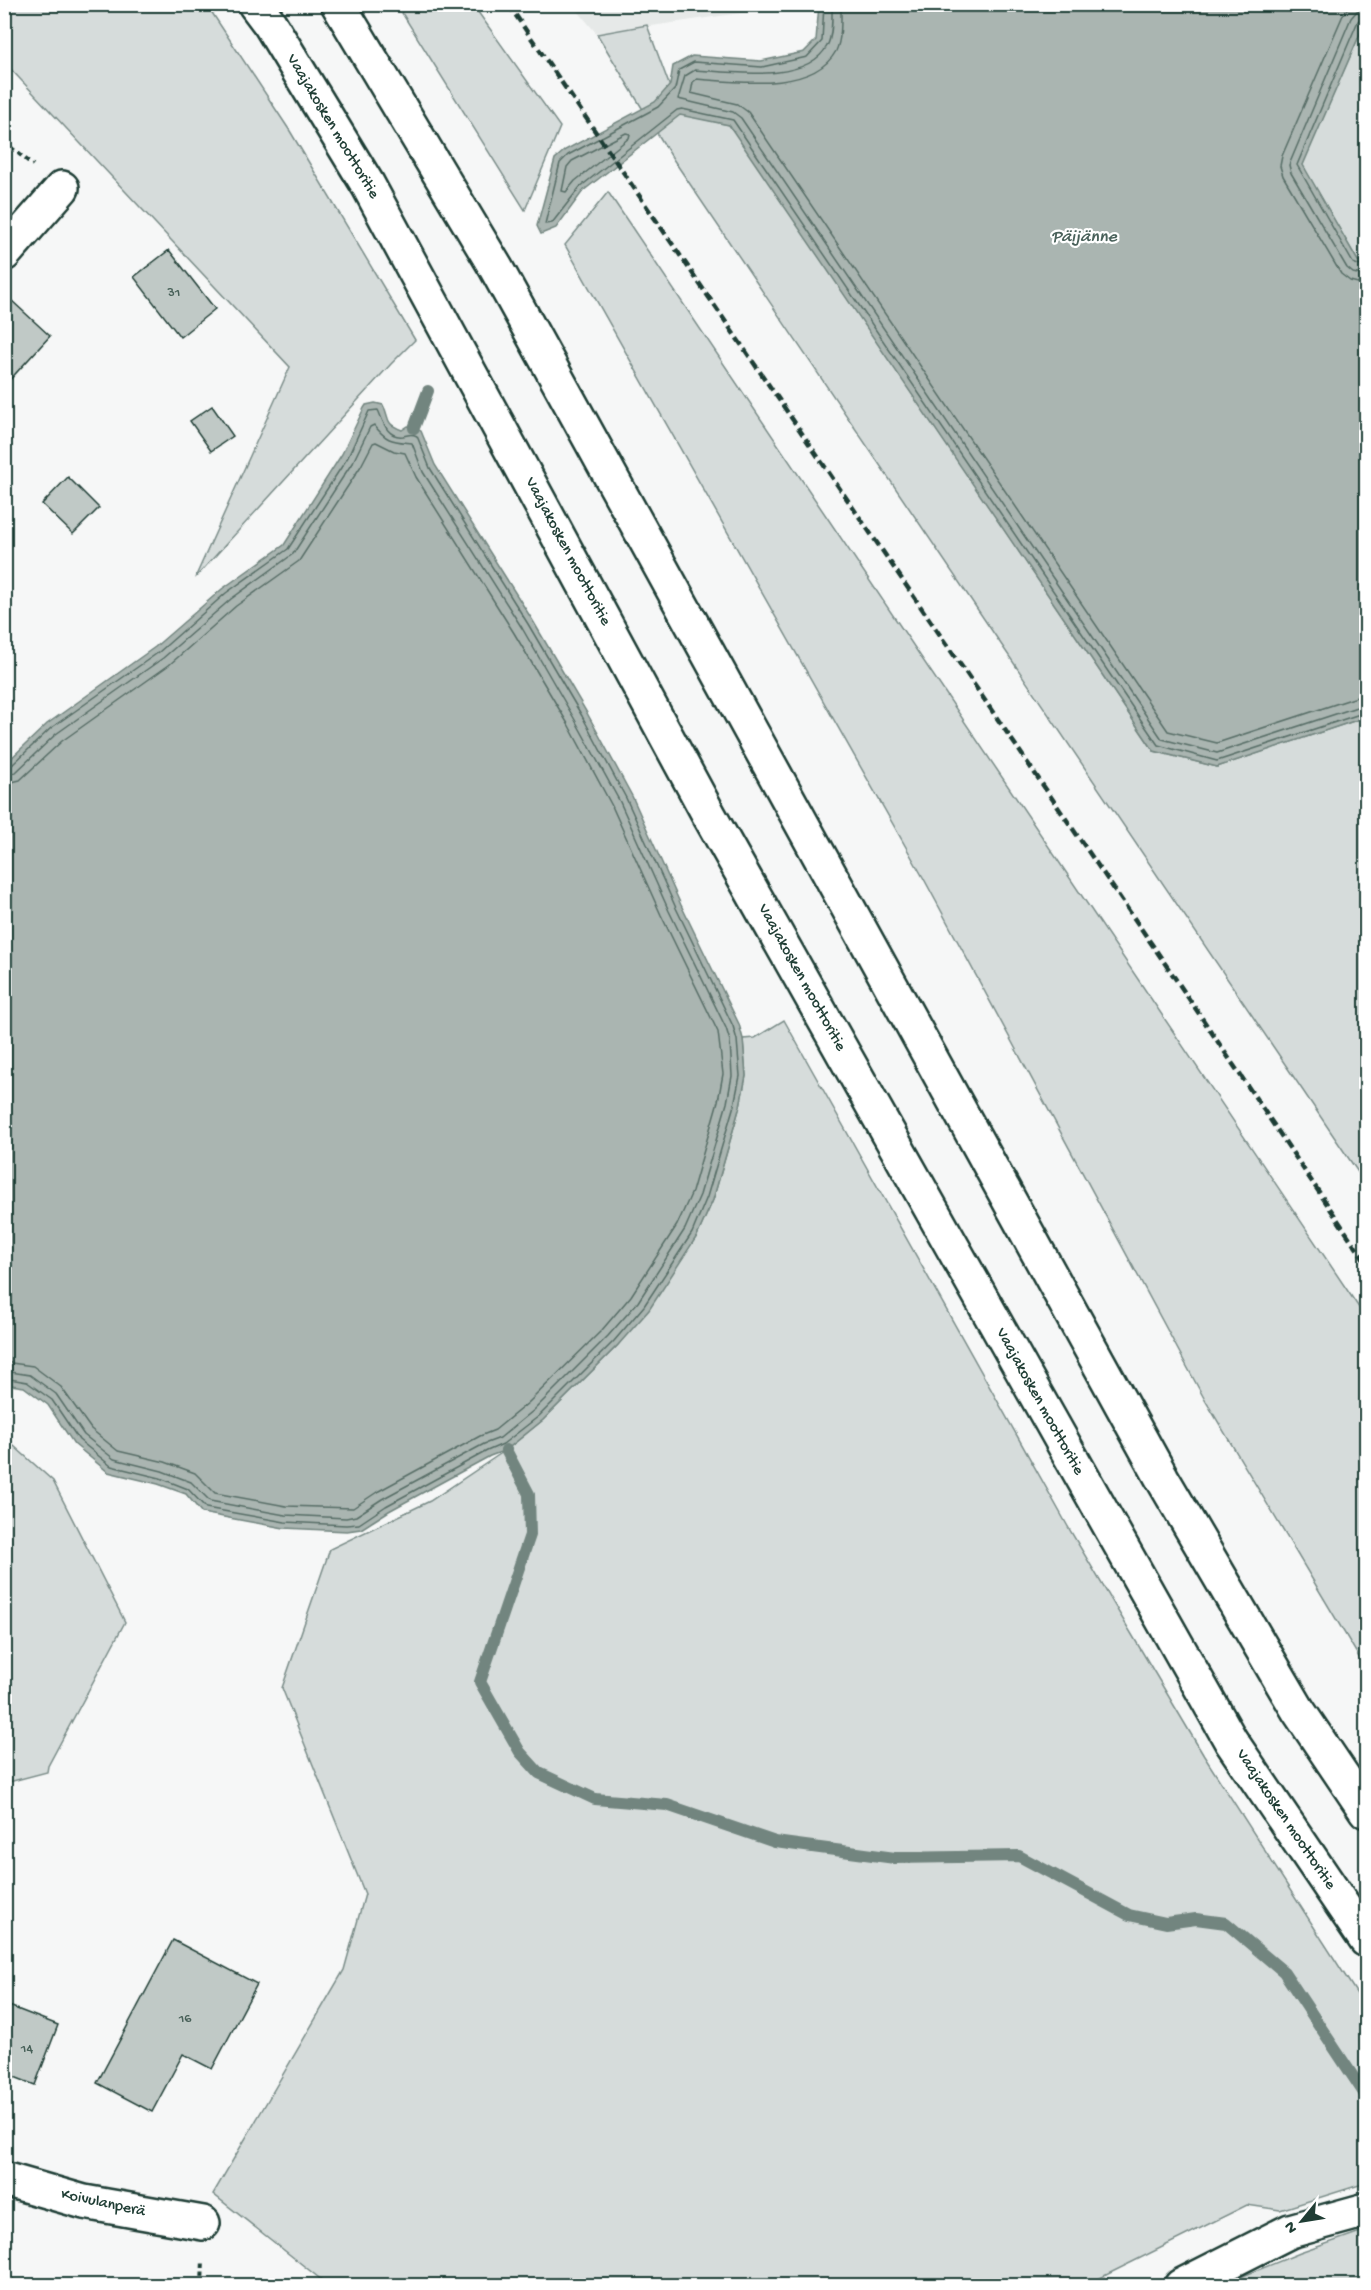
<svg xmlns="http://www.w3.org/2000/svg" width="1371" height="2290" font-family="'Gochi Hand',sans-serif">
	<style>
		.built { fill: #e6e9e8 }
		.green { fill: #d6dcdb; stroke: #7a8c88; stroke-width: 1.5 }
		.water { fill: #aab5b1; stroke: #72857f; stroke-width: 1.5 }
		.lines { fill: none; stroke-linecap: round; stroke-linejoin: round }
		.shore { stroke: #576d66; stroke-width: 1.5 }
		.stream { stroke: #72857f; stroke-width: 12 }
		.building { fill: #c0c9c6; stroke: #1f3d34; stroke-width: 1.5 }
		.minor-casing { stroke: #1f3d34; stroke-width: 38 }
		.highway-casing { stroke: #1f3d34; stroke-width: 38 }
		.path { stroke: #1f3d34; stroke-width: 4; stroke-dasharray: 4.5 4.5; stroke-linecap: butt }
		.minor { stroke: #fff; stroke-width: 33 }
		.highway { stroke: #fff; stroke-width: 33 }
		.rail { stroke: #1f3d34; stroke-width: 4.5; stroke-dasharray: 9 4.5; stroke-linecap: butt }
		.labels { text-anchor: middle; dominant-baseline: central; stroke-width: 4.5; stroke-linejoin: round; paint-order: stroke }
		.number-label { font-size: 14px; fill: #476058 }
		.street-label { font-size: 16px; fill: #1f3d34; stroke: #fff }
		.water-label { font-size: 18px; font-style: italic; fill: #49615a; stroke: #fff }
	</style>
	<rect width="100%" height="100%" fill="#f6f7f7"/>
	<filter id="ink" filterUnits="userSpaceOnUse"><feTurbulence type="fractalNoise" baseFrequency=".0167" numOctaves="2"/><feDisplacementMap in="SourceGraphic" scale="12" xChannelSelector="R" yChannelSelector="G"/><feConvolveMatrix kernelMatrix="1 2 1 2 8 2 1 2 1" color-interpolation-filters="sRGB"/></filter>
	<g filter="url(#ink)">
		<path class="built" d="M573,5H795L597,34Z"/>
		<path class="green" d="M5,4L207,5L290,131L415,340L391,364L195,578L290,367L5,63Z
			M397,5H473L560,127L525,210Z
			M1366,20V263L1358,261L1302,165Z
			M647,25L680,114L730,125L1154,751L1217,767L1366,717V1184L673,159L597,34Z
			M608,192L1366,1318V1669L1205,1400L924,879L565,245Z
			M784,1020L1071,1532L1204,1756L1366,2008V2183L1280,2210L1247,2205L1084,2286L328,2285L213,2194L344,1970L365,1894L282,1688L330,1549L430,1501L506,1450L543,1420L618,1345L697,1236L713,1200L740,1106L746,1076L743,1039L755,1038Z
			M5,1438L53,1481L125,1622L48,1766L47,1772L5,1783Z
			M1366,2230V2285H1221L1300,2253Z"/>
		<path class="water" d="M819,5H1366V20L1303,165L1358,261L1366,263V717L1217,767L1154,751L729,125L680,115L583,191L556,228L541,234L537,226L555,159L565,150L655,102L670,85L673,66L692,56L761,61L804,52L816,40Z
			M375,403L383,405C391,419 383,423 402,430L408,426L421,431L435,465L533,621L587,713L632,796L681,905L739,1024L743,1039L746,1076L740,1106L713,1200L697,1236L649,1310L618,1345L543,1420L506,1450L490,1456L389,1511L361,1529L347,1531L284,1528L202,1513L186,1494L158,1484L108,1472L74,1444L48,1405L24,1387L5,1384V764L47,724L155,647L222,589L284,545L342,454L364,408L366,405Z"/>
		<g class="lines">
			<path class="shore" d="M824,4L822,41L807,57L762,67L694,62L679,70L675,89L658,107L568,155L560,163L545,224L552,223L580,187L677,110L682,109L733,120L1158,745L1217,761L1366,712
				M832,4C832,16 833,36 827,46C807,84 730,72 695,70L685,76L678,99L733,112L741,118L1162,739L1217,753L1366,704
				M841,4C841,18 842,39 836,51C813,93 736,82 697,79L693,82L691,93L737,104L748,112L1168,731L1217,743L1357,697L1366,695
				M1351,4L1343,15L1282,156L1280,166L1283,176L1341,274L1350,281L1366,285
				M1366,9L1357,11L1351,18L1289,165L1291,173L1347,268L1353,273L1366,276
				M1366,16L1362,17L1358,21L1297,165L1353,263L1366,268
				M626,133L630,134L629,138L575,181L566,192L562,191L567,167L572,161Z
				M4,768L11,766L51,728L159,652L226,593L288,549L348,457L369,411L378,410C383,420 386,438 403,436C410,435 410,433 417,436L430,468L528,624L582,716L626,798L676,908L733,1026L737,1040L740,1076L734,1105L707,1197L692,1233L644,1306L614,1341L539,1416L503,1444L487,1451L386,1506L359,1524L346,1525L285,1522L206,1508L188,1489L160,1478L111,1466L79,1440L52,1400L27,1382L4,1378
				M4,775L16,772L56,734L163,658L231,599L293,554L354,460L370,427L374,425C387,442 393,441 412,443L423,472L522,628L575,720L620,802L669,911L726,1028L730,1041L732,1076L727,1103L700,1195L685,1229L638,1302L608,1336L534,1410L500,1438L484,1444L382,1499L356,1516L346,1518L285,1515L210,1501L191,1482L162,1471L114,1459L84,1435L56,1394L30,1375L4,1371
				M4,784L20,780L62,741L169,665L236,606L299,561L361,466L373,443L376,442L394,451L405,453L416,477L514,633L568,724L612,806L661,915L718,1032L723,1074L718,1101L692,1192L677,1225L631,1296L602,1330L528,1403L495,1430L480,1436L377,1492L353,1508L286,1506L215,1493L195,1473L165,1462L118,1451L91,1429L61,1387L33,1366L4,1362"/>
			<path class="stream" d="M414,428L428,391
				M506,1450L529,1494L530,1535L480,1682L520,1752L539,1773L595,1799L667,1805L775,1842L895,1858L1019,1856L1129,1915L1166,1923L1196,1919L1226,1923L1284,1972L1366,2096"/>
		</g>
		<path class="building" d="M169,250L215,309L180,337L134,277Z
			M11,300L50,336L5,385L4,307Z
			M212,406L233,436L211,451L190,421Z
			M68,477L99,508L73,534L42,504Z
			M173,1940L257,1984L212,2069L183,2054L152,2112L97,2083Z
			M4,2004L58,2025L35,2085L4,2073Z
			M4,2276L29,2286H4Z"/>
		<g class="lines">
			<g class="minor-casing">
				<path id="minor" d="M4,254L62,188
					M4,2179L84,2202L203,2223"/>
			</g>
			<g class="highway-casing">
				<path id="highway" d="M255,4L270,24L368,185L709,815L1231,1741L1366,1940
					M338,4L496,268L1162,1478L1298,1710L1366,1811
					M1181,2286L1290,2231L1366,2210"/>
			</g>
			<path class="path" d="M4,142L33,165
				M202,2286L203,2259"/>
			<use href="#minor" class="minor"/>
			<use href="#highway" class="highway"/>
			<path class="rail" d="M508,4L1177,981L1366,1262"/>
		</g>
	</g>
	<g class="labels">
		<g class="number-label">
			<text x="174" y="293">31</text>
			<text x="185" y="2019">16</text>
			<text x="27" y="2049">14</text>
		</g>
		<g class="street-label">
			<text transform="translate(332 127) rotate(59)">Vaajakosken moottoritie</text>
			<text transform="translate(567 552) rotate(62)">Vaajakosken moottoritie</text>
			<text transform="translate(801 978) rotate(61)">Vaajakosken moottoritie</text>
			<text transform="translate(1039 1402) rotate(61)">Vaajakosken moottoritie</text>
			<text transform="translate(1285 1820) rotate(56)">Vaajakosken moottoritie</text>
			<text transform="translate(103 2204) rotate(12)">Koivulanperä</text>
		</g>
		<g class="water-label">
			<text x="1084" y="237">Päijänne</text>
		</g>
	</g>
	<rect width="1371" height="2290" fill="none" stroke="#fff" stroke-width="24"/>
	<rect x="12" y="12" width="1347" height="2266" fill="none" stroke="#1f3d34" stroke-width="2" filter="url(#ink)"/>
	<g transform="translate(1302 2221) rotate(240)" stroke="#ffffff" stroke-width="4.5" paint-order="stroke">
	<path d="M0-4.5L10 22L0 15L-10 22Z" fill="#1f3d34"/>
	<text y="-9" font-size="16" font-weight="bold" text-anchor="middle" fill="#1f3d34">N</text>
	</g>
</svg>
